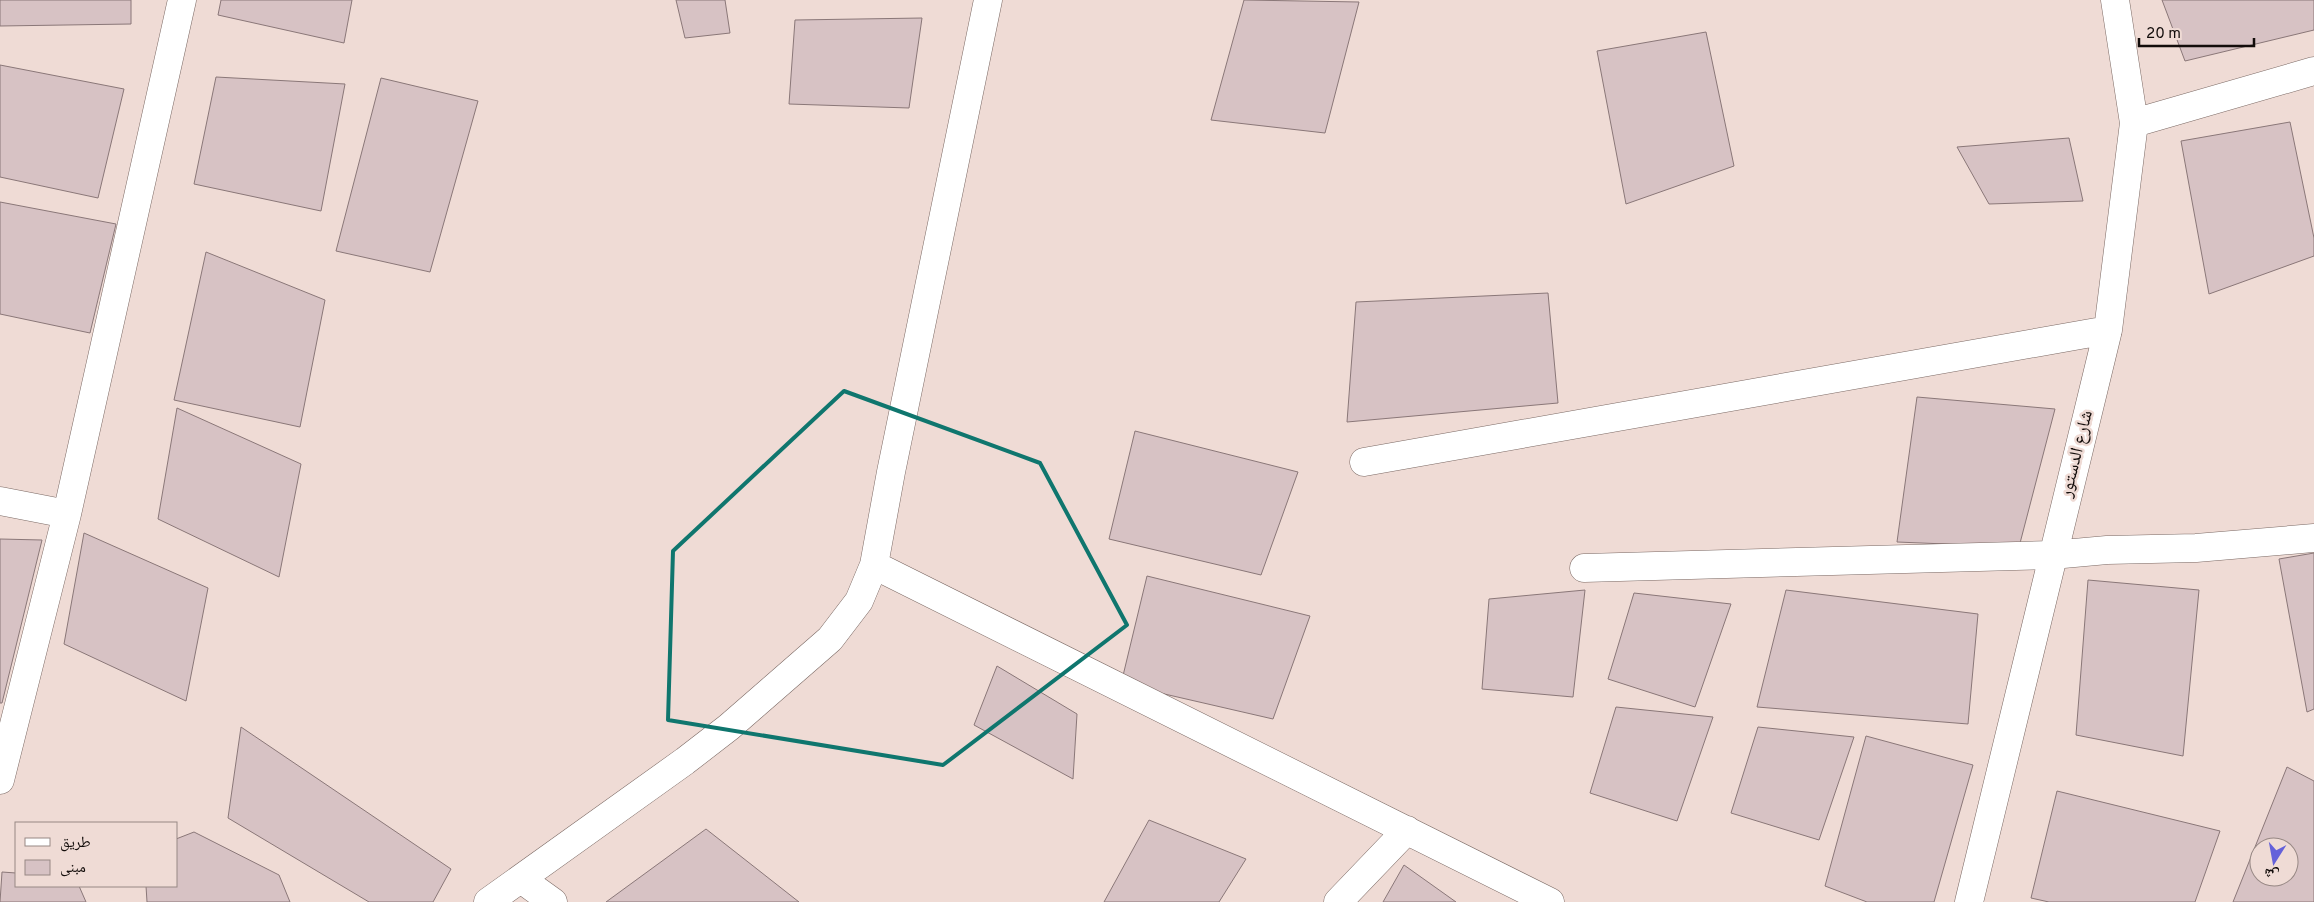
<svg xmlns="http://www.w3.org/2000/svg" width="2314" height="902" font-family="Overpass,'Noto Naskh Arabic',sans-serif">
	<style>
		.building { fill: #d7c2c4; stroke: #8a7778; fill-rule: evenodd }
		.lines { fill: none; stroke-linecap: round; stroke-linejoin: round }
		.minor-casing { stroke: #7b6964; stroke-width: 29 }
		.minor { stroke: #fff; stroke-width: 28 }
		.marked { fill: none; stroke: #0f766e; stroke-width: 4; stroke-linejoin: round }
		.labels { text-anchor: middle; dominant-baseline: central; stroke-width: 5; stroke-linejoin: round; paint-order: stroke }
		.street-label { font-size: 18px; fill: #120c0a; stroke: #efdbd5 }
	</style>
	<rect width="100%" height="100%" fill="#efdbd5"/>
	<path class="building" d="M0,0H131V24L0,26Z
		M221,0H352L344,43L218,15Z
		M676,0H725L730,33L685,38Z
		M1244,0L1359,2L1325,133L1211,120Z
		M2162,0H2314V30L2185,61Z
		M922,18L909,108L789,104L795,20Z
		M1706,32L1734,166L1626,204L1597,51Z
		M0,65L124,89L98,198L0,177Z
		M216,77L345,84L321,211L194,184Z
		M381,78L478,101L430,272L336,251Z
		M2290,122L2314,238V256L2209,294L2181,141Z
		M2069,138L2083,201L1989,204L1957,147Z
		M0,202L116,224L90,333L0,314Z
		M206,252L325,300L300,427L174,400Z
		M1548,293L1558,403L1347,422L1356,302Z
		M1917,397L2055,409L2019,547L1897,542Z
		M177,408L301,464L279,577L158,519Z
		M1135,431L1298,472L1261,575L1109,539Z
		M84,533L208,588L186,701L64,644Z
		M0,539L42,540L2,703H0Z
		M2314,553V709L2307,712L2279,559Z
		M1147,576L1310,616L1273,719L1121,684Z
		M2088,580L2199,590L2183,756L2076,735Z
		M1585,590L1573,697L1482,689L1489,599Z
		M1786,590L1978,614L1968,724L1757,707Z
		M1634,593L1731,604L1695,707L1608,679Z
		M997,666L1077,714L1073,779L974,725Z
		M1616,707L1713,717L1677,821L1590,793Z
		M241,727L451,869L433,902H369L228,818Z
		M1758,727L1854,737L1819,840L1731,813Z
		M1866,736L1973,765L1934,902H1867L1825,886Z
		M2287,767L2314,781V902H2233ZM2259,847H2289V877H2259Z
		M2057,791L2220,831L2195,902H2049L2031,898Z
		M1149,820L1246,859L1219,902H1104Z
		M706,829L799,902H606Z
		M194,832L279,875L290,902H147L146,886H176V839Z
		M1404,865L1456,902H1383Z
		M2,872L16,873V886H79L86,902H0Z"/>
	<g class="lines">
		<g class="minor-casing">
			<path id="minor" d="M2134,123L2314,71
				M1364,462L2108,330
				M0,501L67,514
				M874,565L1550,902
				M1584,568L2052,555L2107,550L2196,548L2314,538
				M0,780L67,514L182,0
				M521,879L553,902
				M488,902L685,761L729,727L830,639L859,601L874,565L891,472L988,0
				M1338,902L1407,830
				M1969,902L2108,330L2134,123L2115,0"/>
		</g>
		<use href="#minor" class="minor"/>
	</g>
	<path class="marked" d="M844,391L1040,463L1127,625L943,765L668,720L673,551Z"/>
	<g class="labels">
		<g class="street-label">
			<text transform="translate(2077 454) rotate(-76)">شارع الدستور</text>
		</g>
	</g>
	<rect x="15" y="822" width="162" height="65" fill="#efdbd5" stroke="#978884"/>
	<rect x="25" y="838" width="25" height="8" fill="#ffffff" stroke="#978884"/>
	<text x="60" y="847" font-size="15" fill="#120c0a">طريق</text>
	<rect x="25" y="860" width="25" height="15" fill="#d7c2c4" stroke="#978884"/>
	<text x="60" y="872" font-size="15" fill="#120c0a">مبنى</text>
	<g transform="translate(2274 862) rotate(191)"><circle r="24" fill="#efdbd5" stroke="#978884"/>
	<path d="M0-4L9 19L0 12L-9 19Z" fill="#6461da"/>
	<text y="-8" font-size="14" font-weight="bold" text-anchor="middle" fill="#120c0a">ش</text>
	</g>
	<path d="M2139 38v8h115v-8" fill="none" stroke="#120c0a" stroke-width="2.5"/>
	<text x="2146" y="38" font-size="15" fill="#120c0a" stroke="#efdbd5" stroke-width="4" paint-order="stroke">20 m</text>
</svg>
